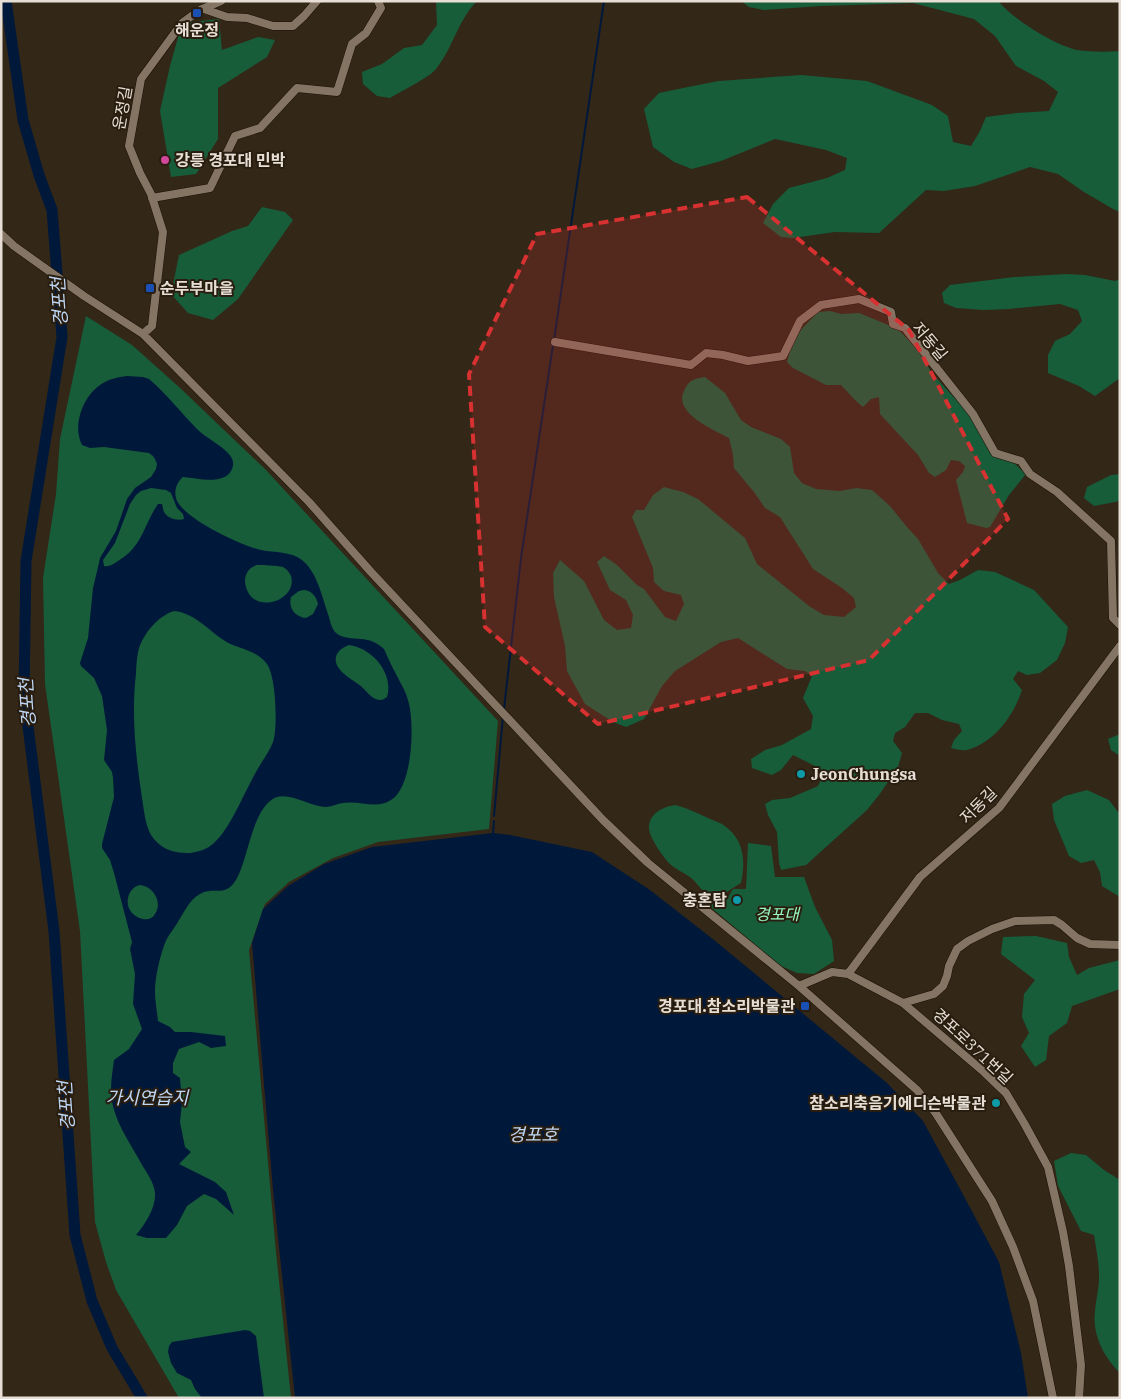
<svg xmlns="http://www.w3.org/2000/svg" width="1121" height="1399" font-family="'IBM Plex Serif','Noto Sans KR',serif">
	<style>
		.green { fill: #175d3a }
		.water { fill: #00193b; fill-rule: evenodd }
		.lines { fill: none; stroke-linecap: round; stroke-linejoin: round }
		.stream { stroke: #00193b; stroke-width: 2 }
		.river { stroke: #00193b; stroke-width: 11 }
		.minor-casing { stroke: #1b1003; stroke-width: 9 }
		.minor { stroke: #837464; stroke-width: 8 }
		.marked { fill: #d73131; fill-opacity: 0.2; stroke: #d73131; stroke-width: 4; stroke-dasharray: 10 6; stroke-linejoin: round }
		.transit-dot { fill: #1a4fb4; stroke: #291d0f; stroke-width: 2 }
		.hotel-dot { fill: #d1479c; stroke: #291d0f; stroke-width: 2 }
		.culture-dot { fill: #0f9aa8; stroke: #291d0f; stroke-width: 2 }
		.labels { text-anchor: middle; dominant-baseline: central; stroke-width: 4; stroke-linejoin: round; paint-order: stroke }
		.poi-label { font-size: 16px; font-weight: bold; fill: #e7dfd5; stroke: #291d0f; text-anchor: start }
		.street-label { font-size: 16px; fill: #e7dfd5; stroke: #291d0f }
		.park-label { font-size: 16px; font-style: italic; fill: #96f8be; stroke: #291d0f }
		.water-label { font-size: 18px; font-style: italic; fill: #bed7f5; stroke: #291d0f }
	</style>
	<rect width="100%" height="100%" fill="#332718"/>
	<path class="green" d="M436,1H477C458,20 453,48 436,69C430,77 400,92 390,98L377,96L363,84L362,72L382,64L404,48L422,45L437,25Z
		M741,1H998C1013,19 1054,45 1077,50C1091,52 1106,52 1120,51V212L1113,209L1084,192L1058,174L1030,167L975,186L944,191L926,190L879,233L835,232L793,238L781,237L763,223L773,204L789,188L827,178L845,170L847,158L826,150L775,139L721,161L692,169L674,162L653,147L644,109L659,93L688,87L719,81L801,75L867,81L932,105L948,116L953,142L971,146L980,131L986,117L1017,113L1049,111L1058,92L1044,81L1016,66L995,36L974,19L913,3L821,6L764,10L749,7Z
		M219,19L222,50L258,37L275,40L267,57L218,88V139L196,174L171,177L160,111L170,66L182,23Z
		M262,207L285,212L293,220L238,299L213,320L188,313L171,294L179,255L232,231L248,226Z
		M1066,274L1085,275L1115,281L1120,279V378L1095,396L1079,386L1048,373V355L1055,341L1070,334L1082,321L1078,310L1060,304L1009,309L984,310L956,308L944,303L942,293L950,285L1014,277Z
		M830,311L841,314L859,313L898,329L918,350L932,373L968,413L991,454L1015,464L1026,474L1009,495L990,527L986,528L967,523L956,480L963,472L965,466L959,461L951,460L946,470L935,477L929,473L918,455L880,414L879,397L871,399L863,407C855,401 848,392 841,385H826L793,368L787,362L793,338L818,312Z
		M86,316L132,345L179,387L265,469L498,721L489,829L378,842L333,858L289,882L265,904L249,950L276,1252L291,1398H179L116,1290L106,1262L95,1222L80,931L45,684L43,578L56,494L60,439Z
		M705,377L725,393L741,420L751,427L781,439L790,447L794,473L802,483L816,489L840,491L856,488L872,490L890,506L907,527L918,539L938,573L949,584L960,580L978,570L995,572L1034,590L1068,627L1065,643L1057,660L1040,673L1027,675L1018,671L1013,679L1022,690C1014,715 994,743 967,750C962,751 956,749 951,748L954,740L962,731L959,724L942,720L928,713H915L905,727L895,733L893,741L902,753L898,767L879,795L867,810L806,865L781,870L779,863L777,832L768,815L765,804L772,800L790,798L818,786L824,773L817,767L793,755L781,770L772,775L752,768L751,759L765,750L782,745L811,729L813,716L803,698L812,676L805,671L787,669L738,638L721,642L675,671L662,686L644,719L626,727L613,722L585,704L567,671L565,646L554,597L553,573L560,560L584,581L604,620L617,630L631,628L633,615L626,600L610,590L597,562L604,556L617,565L637,585L644,589L665,617L676,621L684,604L681,595L664,591L654,582L653,568L632,517L636,510H644L653,495L664,487L683,492L698,499L745,538L757,564L809,606L824,615L844,617L856,607L854,598L842,588L813,569L780,517L765,508L754,492L734,468L733,455L729,438C714,430 673,413 684,391C689,380 693,379 705,377Z
		M1120,474V501L1094,506L1084,498L1087,487L1111,475Z
		M1120,734V756L1111,750L1108,739Z
		M1087,790L1109,800L1118,812H1120V897L1102,886L1100,872L1094,860L1081,863L1069,856L1054,820L1052,804L1065,796Z
		M675,805C687,808 697,813 708,818C712,820 718,822 722,824C744,838 746,860 741,883C733,887 723,897 714,896C703,895 698,883 690,877C683,872 673,868 668,862C662,855 649,837 649,828C649,813 663,807 675,805Z
		M748,843L771,846L775,877H804L815,907L832,940L834,961L814,974L797,973L781,966L702,900L725,902L733,889H746Z
		M1036,936L1067,943L1069,957L1077,975L1089,968L1120,960V989L1072,1006L1067,1023L1049,1036L1046,1060L1035,1067L1021,1046L1029,1033L1022,1017L1024,994L1035,980L1001,954L1003,937Z
		M1071,1153L1086,1155L1104,1170L1120,1180V1373C1104,1357 1092,1335 1095,1311C1096,1300 1099,1288 1099,1277C1099,1262 1096,1248 1094,1235L1081,1231L1058,1186L1054,1161Z"/>
	<path class="water" d="M127,376L143,377L149,379C167,394 181,413 197,429C206,438 218,443 227,452C232,457 235,462 232,469C225,486 197,478 183,477C177,482 174,490 176,498C180,517 242,546 261,550C275,553 290,551 302,560C317,572 322,596 328,614C330,620 331,627 335,632C347,644 367,632 384,649C388,658 392,667 397,676C401,684 406,692 408,700C415,722 413,787 391,800C376,810 359,800 343,803C336,804 331,807 325,807C310,806 291,793 277,797C252,806 249,858 236,880C225,898 214,886 200,894C190,899 185,911 179,920C175,928 168,935 165,943C160,956 155,977 155,991C155,1001 157,1011 158,1021L170,1027L175,1032H191L225,1036L226,1046L211,1048L199,1042L179,1049L173,1063V1073L180,1078L182,1103L180,1122L185,1147L191,1152L179,1164L215,1182L226,1192L234,1215L216,1199L204,1194L187,1206L177,1225L166,1238H147L136,1235C145,1224 156,1208 155,1193C154,1183 147,1173 142,1165C132,1146 118,1127 113,1106C109,1090 112,1076 114,1060L129,1049L142,1029L133,1004L135,974L130,949L132,942L114,873L110,860L102,848V844L114,797L113,778L112,772L104,760L107,730L102,696L94,678L81,666L80,663L88,638L93,588L98,567L100,558L116,531L127,499L135,488L151,477L156,469L157,464L155,459L153,456L149,453L104,447L90,448L82,445C72,425 83,397 100,385C108,379 118,377 127,376ZM151,488L166,490L171,493L177,508L183,514L184,519C178,521 168,519 164,512C163,510 163,507 162,504H158C143,526 143,546 118,561C113,564 110,567 104,566L103,560L115,543L130,504L136,495L141,491ZM257,565C261,565 280,566 283,567C287,569 289,572 291,576C298,600 254,616 246,587C243,578 247,568 257,565ZM304,590C312,591 316,596 318,604L313,614L306,618C295,617 288,608 291,597L299,591ZM174,611C194,613 206,628 222,639C237,650 255,648 267,664C276,676 278,728 273,742C269,753 261,762 256,772C245,791 230,829 214,843C208,849 198,852 190,853C175,854 160,849 151,835C145,824 144,810 142,798C136,758 131,715 136,674C136,666 137,656 139,648C145,632 158,616 174,611ZM349,645C372,648 394,673 387,697C384,699 383,700 380,700C371,700 365,688 358,684C353,680 347,677 342,672C331,661 335,650 349,645ZM140,885C153,886 163,902 155,914C150,923 138,919 132,913C123,903 129,887 140,885Z
		M493,833L510,835L592,852L650,890L714,940L887,1083L923,1121L959,1187L999,1262L1021,1353L1028,1398H295L273,1190L252,943L263,909L288,886L324,864L372,847Z
		M245,1330L250,1331L256,1336L264,1398H202L195,1389L191,1380L177,1373L171,1363L168,1352L169,1346L172,1342Z"/>
	<g class="lines">
		<path class="stream" d="M554,340L604,1
			M504,709L521,558L553,345
			M494,816L503,716
			M493,833L494,821"/>
		<path class="river" d="M6,1L23,120L39,175L52,210L62,337L26,561L24,695L54,931L75,1235L92,1301L112,1348L142,1398"/>
		<g class="minor-casing">
			<path id="minor" d="M204,9L227,17L247,18L273,26H293L304,16L317,1
				M152,198L210,188L235,136L260,128L297,88L337,92L352,44L366,33L381,8L378,1
				M1,234L14,246L84,296L143,334L309,502L371,572L603,820L648,863L799,986L917,1090L935,1112L992,1201L1013,1247L1033,1301L1053,1398
				M143,334L152,326L163,232L151,194L140,173L129,146L141,79L182,23L200,10L221,1
				M555,342L691,365L706,353L723,355L748,361L783,356L800,321L821,305L859,299L891,312L893,324L905,328L973,414L995,453L1021,461L1030,474L1057,492L1111,541L1113,618L1120,625
				M848,974L920,877L999,808L1120,646
				M799,986L832,972L848,974L903,1003L984,1072L1006,1093L1024,1123L1048,1167L1063,1232L1069,1266L1081,1365L1079,1398
				M903,1003L934,994L943,986L947,976L949,966L957,949L968,941L992,929L1015,921L1054,920L1062,925L1077,938L1090,944L1120,945"/>
		</g>
		<use href="#minor" class="minor"/>
	</g>
	<path class="marked" d="M747,197L909,330L1008,519L869,660L598,724L485,627L469,374L537,234Z"/>
	<g class="transit-dot">
		<rect x="192" y="8" width="10" height="10" rx="2.5"/>
		<rect x="145" y="283" width="10" height="10" rx="2.5"/>
		<rect x="800" y="1001" width="10" height="10" rx="2.5"/>
	</g>
	<circle class="hotel-dot" cx="165" cy="160" r="5"/>
	<g class="culture-dot">
		<circle cx="801" cy="774" r="5"/>
		<circle cx="737" cy="900" r="5"/>
		<circle cx="996" cy="1103" r="5"/>
	</g>
	<g class="labels">
		<g class="poi-label">
			<text x="197" y="30" text-anchor="middle">해운정</text>
			<text x="175" y="160">강릉 경포대 민박</text>
			<text x="160" y="288">순두부마을</text>
			<text x="811" y="774">JeonChungsa</text>
			<text x="727" y="900" text-anchor="end">충혼탑</text>
			<text x="795" y="1006" text-anchor="end">경포대.참소리박물관</text>
			<text x="986" y="1103" text-anchor="end">참소리축음기에디슨박물관</text>
		</g>
		<g class="street-label">
			<text transform="translate(122 108) rotate(-80)">운정길</text>
			<text transform="translate(930 341) rotate(50)">저동길</text>
			<text transform="translate(978 805) rotate(-45)">저동길</text>
			<text transform="translate(973 1046) rotate(43)">경포로371번길</text>
		</g>
		<g class="park-label">
			<text x="777" y="914">경포대</text>
		</g>
		<g class="water-label">
			<text transform="translate(59 302) rotate(-94)">경포천</text>
			<text transform="translate(27 703) rotate(-94)">경포천</text>
			<text x="147" y="1097">가시연습지</text>
			<text transform="translate(66 1106) rotate(-94)">경포천</text>
			<text x="533" y="1134">경포호</text>
		</g>
	</g>
	<rect width="1121" height="1399" fill="none" stroke="#e7dfd5" stroke-width="5"/>
</svg>
